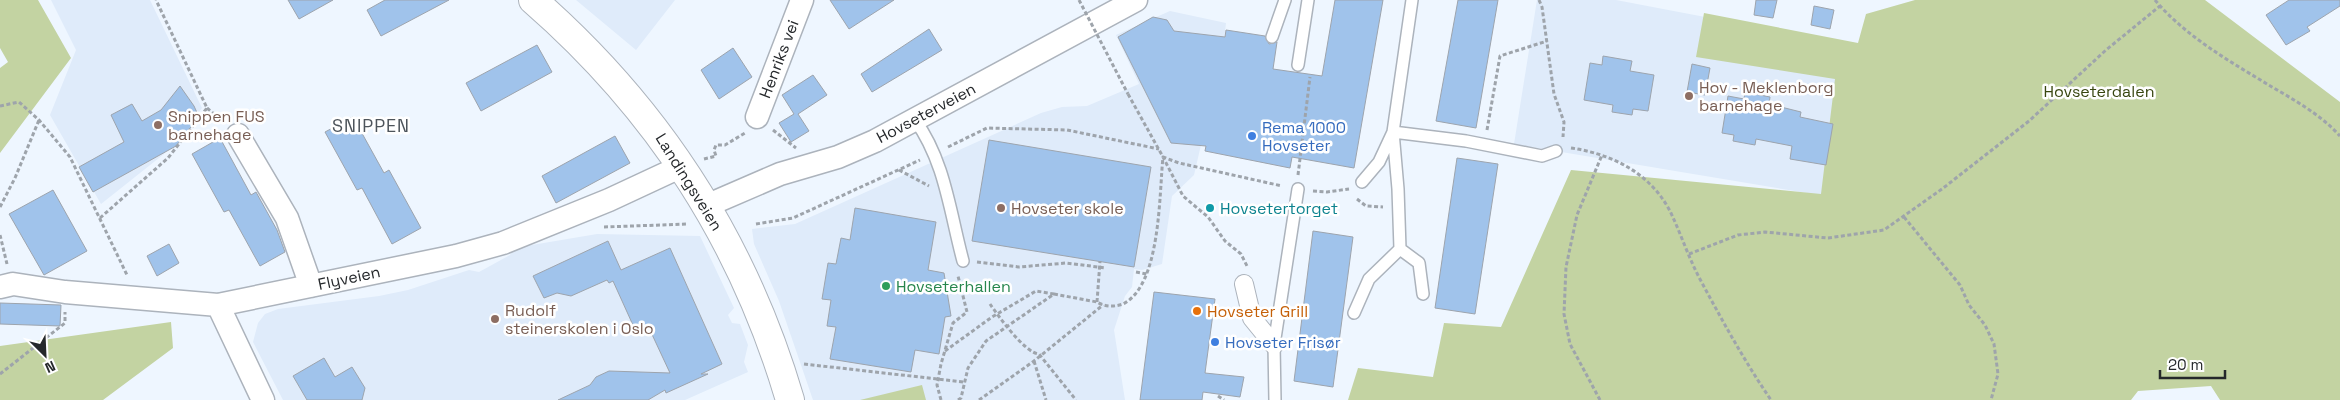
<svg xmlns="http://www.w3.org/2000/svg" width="2340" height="400" font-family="'Space Grotesk',sans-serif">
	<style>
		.built { fill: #dfebfa }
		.green { fill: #c3d3a2 }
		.building { fill: #a0c3eb; stroke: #9da4ad }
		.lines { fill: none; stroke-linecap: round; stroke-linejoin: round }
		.service-casing { stroke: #acb3bc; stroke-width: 14 }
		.pedestrian-casing { stroke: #acb3bc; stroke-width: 20 }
		.minor-casing { stroke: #acb3bc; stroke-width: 25 }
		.tertiary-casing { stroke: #acb3bc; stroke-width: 30 }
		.path { stroke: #9ea4ab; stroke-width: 3; stroke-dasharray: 4 2.5; stroke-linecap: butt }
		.service { stroke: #fff; stroke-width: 11 }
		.pedestrian { stroke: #fff; stroke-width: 18 }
		.minor { stroke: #fff; stroke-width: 22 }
		.tertiary { stroke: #fff; stroke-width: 28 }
		.path-bridge { stroke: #9ea4ab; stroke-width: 3; stroke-dasharray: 4 2.5; stroke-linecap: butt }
		.education-dot { fill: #8d6e63; stroke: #fff; stroke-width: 2 }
		.shop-dot { fill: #3f7fe0; stroke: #fff; stroke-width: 2 }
		.culture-dot { fill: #0f9aa8; stroke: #fff; stroke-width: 2 }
		.leisure-dot { fill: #2e9e5b; stroke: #fff; stroke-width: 2 }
		.food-dot { fill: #e8710a; stroke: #fff; stroke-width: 2 }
		.labels { text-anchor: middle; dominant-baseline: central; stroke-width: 5; stroke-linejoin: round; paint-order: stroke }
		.street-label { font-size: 16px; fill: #25282b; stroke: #fff }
		.education-label { font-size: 16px; fill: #785e54; stroke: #fff; text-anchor: start }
		.park-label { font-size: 16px; fill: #384610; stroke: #fff }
		.shop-label { font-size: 16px; fill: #366cbe; stroke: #fff; text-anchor: start }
		.culture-label { font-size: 16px; fill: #0d838f; stroke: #fff; text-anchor: start }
		.leisure-label { font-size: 16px; fill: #27864d; stroke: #fff; text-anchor: start }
		.food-label { font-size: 16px; fill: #c56008; stroke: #fff; text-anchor: start }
		.neighbourhood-label { font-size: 18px; letter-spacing: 1px; fill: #4d545b; stroke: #fff }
	</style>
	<rect width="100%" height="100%" fill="#eef6ff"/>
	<path class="built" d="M51,0H150L202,108L164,154L101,204L50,115L76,50Z
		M576,0H675L636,50Z
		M1537,0H1616L1867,48L1837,198L1514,144Z
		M1170,11L1226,23L1223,50L1194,175L1172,196L1162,264L1142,270L1134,269L1132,287L1125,296L1114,330L1125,400H813L779,301L754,244L752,229L795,224L1041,113L1062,107L1087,106L1139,84L1116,35Z
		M597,234L700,236L734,308L728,315L732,323L740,324L748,345L744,362L748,372L685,400H283L253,342L258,323L265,314L278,309L379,296L408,290L469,270L479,272L510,255L514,248Z"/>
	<path class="green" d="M0,0H38L71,58L0,153V68L8,62L0,48Z
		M1915,0H2205L2340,102V400H2220L2211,386L2138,391L2131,400H1348L1358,368L1433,377L1444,323L1501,327L1571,170L1821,194L1835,79L1696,57L1704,13L1858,43L1866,14Z
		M171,322L173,348L103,400H0V346Z
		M922,385L926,400H860Z"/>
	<path class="building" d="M288,0H333L299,19Z
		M385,0H449L381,36L367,10Z
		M830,0H894L849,29Z
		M1335,0H1383L1354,168L1292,157L1290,168L1205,151L1206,146L1171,143L1118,37L1153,17L1167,20L1174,31L1225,37L1226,30L1265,36L1269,44L1277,42L1273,69L1322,76Z
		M1458,0H1498L1476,128L1436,121Z
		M1756,0H1777L1773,18L1754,15Z
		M2289,0H2340V6L2307,27L2310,31L2286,45L2266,15Z
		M1814,6L1834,10L1830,29L1811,25Z
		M929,29L942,50L872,92L861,74Z
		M537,45L552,72L481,111L466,83Z
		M733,48L752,77L719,99L701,70Z
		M1603,56L1632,61L1630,71L1654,75L1648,111L1633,109L1632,115L1612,112L1613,105L1584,100L1590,63L1602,65Z
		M1692,64L1710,68L1705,95L1687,92Z
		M813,75L827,95L798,114L809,131L791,142L779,123L794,114L782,95Z
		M180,86L194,106L199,117L176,146L93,192L79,167L124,142L111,115L132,104L142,121L161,110Z
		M1745,92L1770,97L1769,104L1801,112L1800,117L1833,124L1826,165L1790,159L1792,146L1756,139L1755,145L1733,141L1734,135L1722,133L1728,96L1744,99Z
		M353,117L384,173L389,170L421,228L392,244L362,188L357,190L325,132Z
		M615,136L630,163L556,203L542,176Z
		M220,138L251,195L256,192L277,230L285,252L260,266L229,210L224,212L192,154Z
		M989,140L1151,167L1134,267L972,241Z
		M1457,158L1498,164L1475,314L1435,308Z
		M53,190L87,251L44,275L9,214Z
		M855,208L936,222L928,270L944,273L951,316L945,317L939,354L915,350L911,372L830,359L836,327L827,326L831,300L822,299L828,263L836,264L841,238L850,240Z
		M1313,231L1353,237L1333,387L1294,381Z
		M608,241L621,270L670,248L722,364L701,374H708L666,393L665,390L648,400H558L590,385L596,377L609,371L670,373L649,328L637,334L613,281L609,283L607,280L571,296L557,293L544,298L533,276Z
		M169,244L179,263L157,276L147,256Z
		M1154,292L1215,299L1205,373L1244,377L1240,397L1203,392L1202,400H1140Z
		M0,303L61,305L60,326L0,324Z
		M324,358L335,377L352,367L365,388L362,400H307L293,376Z"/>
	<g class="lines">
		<g class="service-casing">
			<path id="service" d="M1272,37L1285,0
				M1298,65L1308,0
				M915,120C945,161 950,213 963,261
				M1362,182L1379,162L1393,132L1412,0
				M1400,249L1419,263L1423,294
				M1354,313L1369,279L1400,249L1398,189L1393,132L1466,141L1542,156L1556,151
				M1275,400L1274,345L1298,189"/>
		</g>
		<g class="pedestrian-casing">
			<path id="pedestrian" d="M1244,284L1252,318L1274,345"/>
		</g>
		<g class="minor-casing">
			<path id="minor" d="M757,117L802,0
				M238,135L287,218L311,286
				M706,206L780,174L838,157L875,141L1136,0
				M0,287L13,284L65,292L218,305L456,256L503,243L609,200L682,166
				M218,305L263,400"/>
		</g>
		<g class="tertiary-casing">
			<path id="tertiary" d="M533,0C658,109 743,240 790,400"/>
		</g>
		<path class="path" d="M1539,0L1542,7L1554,94L1564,122L1563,137
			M2155,0C2186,37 2231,62 2272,87C2296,101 2321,115 2340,136
			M1128,94L1163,157L1179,163L1282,186
			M0,106L19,102L39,120L70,157L127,275
			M207,108L222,121
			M773,130L796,148
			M1487,130L1500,56L1547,41
			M948,147L987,128L1067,130L1159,149
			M1571,148C1612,154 1650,173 1670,211C1681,234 1689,259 1701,281C1723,322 1745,362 1771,400
			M704,159L716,156L714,150L716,145H725L745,133
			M899,170L929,186
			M1298,175L1310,77
			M1313,191L1327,192L1349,189
			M1357,199L1366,206L1383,207
			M0,207L15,178L39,120
			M1904,217L1960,285L1969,305L1985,325L1994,344L1998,374L1991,400
			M100,218L168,158L207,108L156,0
			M756,224L793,218L920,160
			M604,227L688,224
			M0,235L7,264
			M1689,254L1738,235L1765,232L1828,238L1884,230L1942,189L2029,121L2106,50L2160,6
			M977,262L1019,267L1066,263L1106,268
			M1136,272L1147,274
			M990,304C999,317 1025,353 1039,354L1076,400
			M945,351L992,317L1036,291L1054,294
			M1034,361L1046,400
			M804,364L964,382
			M0,374L65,323V312
			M1218,396L1224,400
			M941,400L937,385L941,364L953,323L967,312L958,276
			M958,400L961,398L968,368L986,341L1054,294L1097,302C1105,307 1115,307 1123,304C1161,285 1159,195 1163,157L1183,196L1208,217L1225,241L1241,254L1247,266
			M979,400L1034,361L1103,305
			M1600,400L1570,344L1564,314L1566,267L1577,215L1602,155"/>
		<use href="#service" class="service"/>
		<use href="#pedestrian" class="pedestrian"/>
		<use href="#minor" class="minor"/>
		<use href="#tertiary" class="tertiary"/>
		<path class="path-bridge" d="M1079,0L1128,94
			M1097,302L1100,261"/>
	</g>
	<g class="education-dot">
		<circle cx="1689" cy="96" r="5"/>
		<circle cx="158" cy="125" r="5"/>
		<circle cx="1001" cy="208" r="5"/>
		<circle cx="495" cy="319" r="5"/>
	</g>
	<g class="shop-dot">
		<circle cx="1252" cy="136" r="5"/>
		<circle cx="1215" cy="342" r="5"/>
	</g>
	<circle class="culture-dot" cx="1210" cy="208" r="5"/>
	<circle class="leisure-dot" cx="886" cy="286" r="5"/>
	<circle class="food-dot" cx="1197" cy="311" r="5"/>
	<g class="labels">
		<g class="street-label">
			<text transform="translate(779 59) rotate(-69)">Henriks vei</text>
			<text transform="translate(926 113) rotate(-28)">Hovseterveien</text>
			<text transform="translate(689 182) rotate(58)">Landingsveien</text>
			<text transform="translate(349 278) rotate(-12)">Flyveien</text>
		</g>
		<g class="education-label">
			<text x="1699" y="87">Hov - Meklenborg<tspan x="1699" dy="18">barnehage</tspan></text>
			<text x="168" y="116">Snippen FUS<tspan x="168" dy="18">barnehage</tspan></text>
			<text x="1011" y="208">Hovseter skole</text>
			<text x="505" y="310">Rudolf<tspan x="505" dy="18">steinerskolen i Oslo</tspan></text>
		</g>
		<g class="park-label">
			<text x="2099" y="91">Hovseterdalen</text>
		</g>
		<g class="shop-label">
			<text x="1262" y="127">Rema 1000<tspan x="1262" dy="18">Hovseter</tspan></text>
			<text x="1225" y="342">Hovseter Frisør</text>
		</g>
		<g class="culture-label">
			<text x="1220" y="208">Hovsetertorget</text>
		</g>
		<g class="leisure-label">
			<text x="896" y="286">Hovseterhallen</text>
		</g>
		<g class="food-label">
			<text x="1207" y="311">Hovseter Grill</text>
		</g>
		<g class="neighbourhood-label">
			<text x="371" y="125">SNIPPEN</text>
		</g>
	</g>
	<g transform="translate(45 355) rotate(156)" stroke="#ffffff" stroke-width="4" paint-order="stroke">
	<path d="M0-4L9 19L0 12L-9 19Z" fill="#25282b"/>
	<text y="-8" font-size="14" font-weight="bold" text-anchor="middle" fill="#25282b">N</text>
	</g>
	<path d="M2160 370v8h65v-8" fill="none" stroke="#25282b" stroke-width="2.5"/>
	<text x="2168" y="370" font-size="15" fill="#25282b" stroke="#ffffff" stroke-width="4" paint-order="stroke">20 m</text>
</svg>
